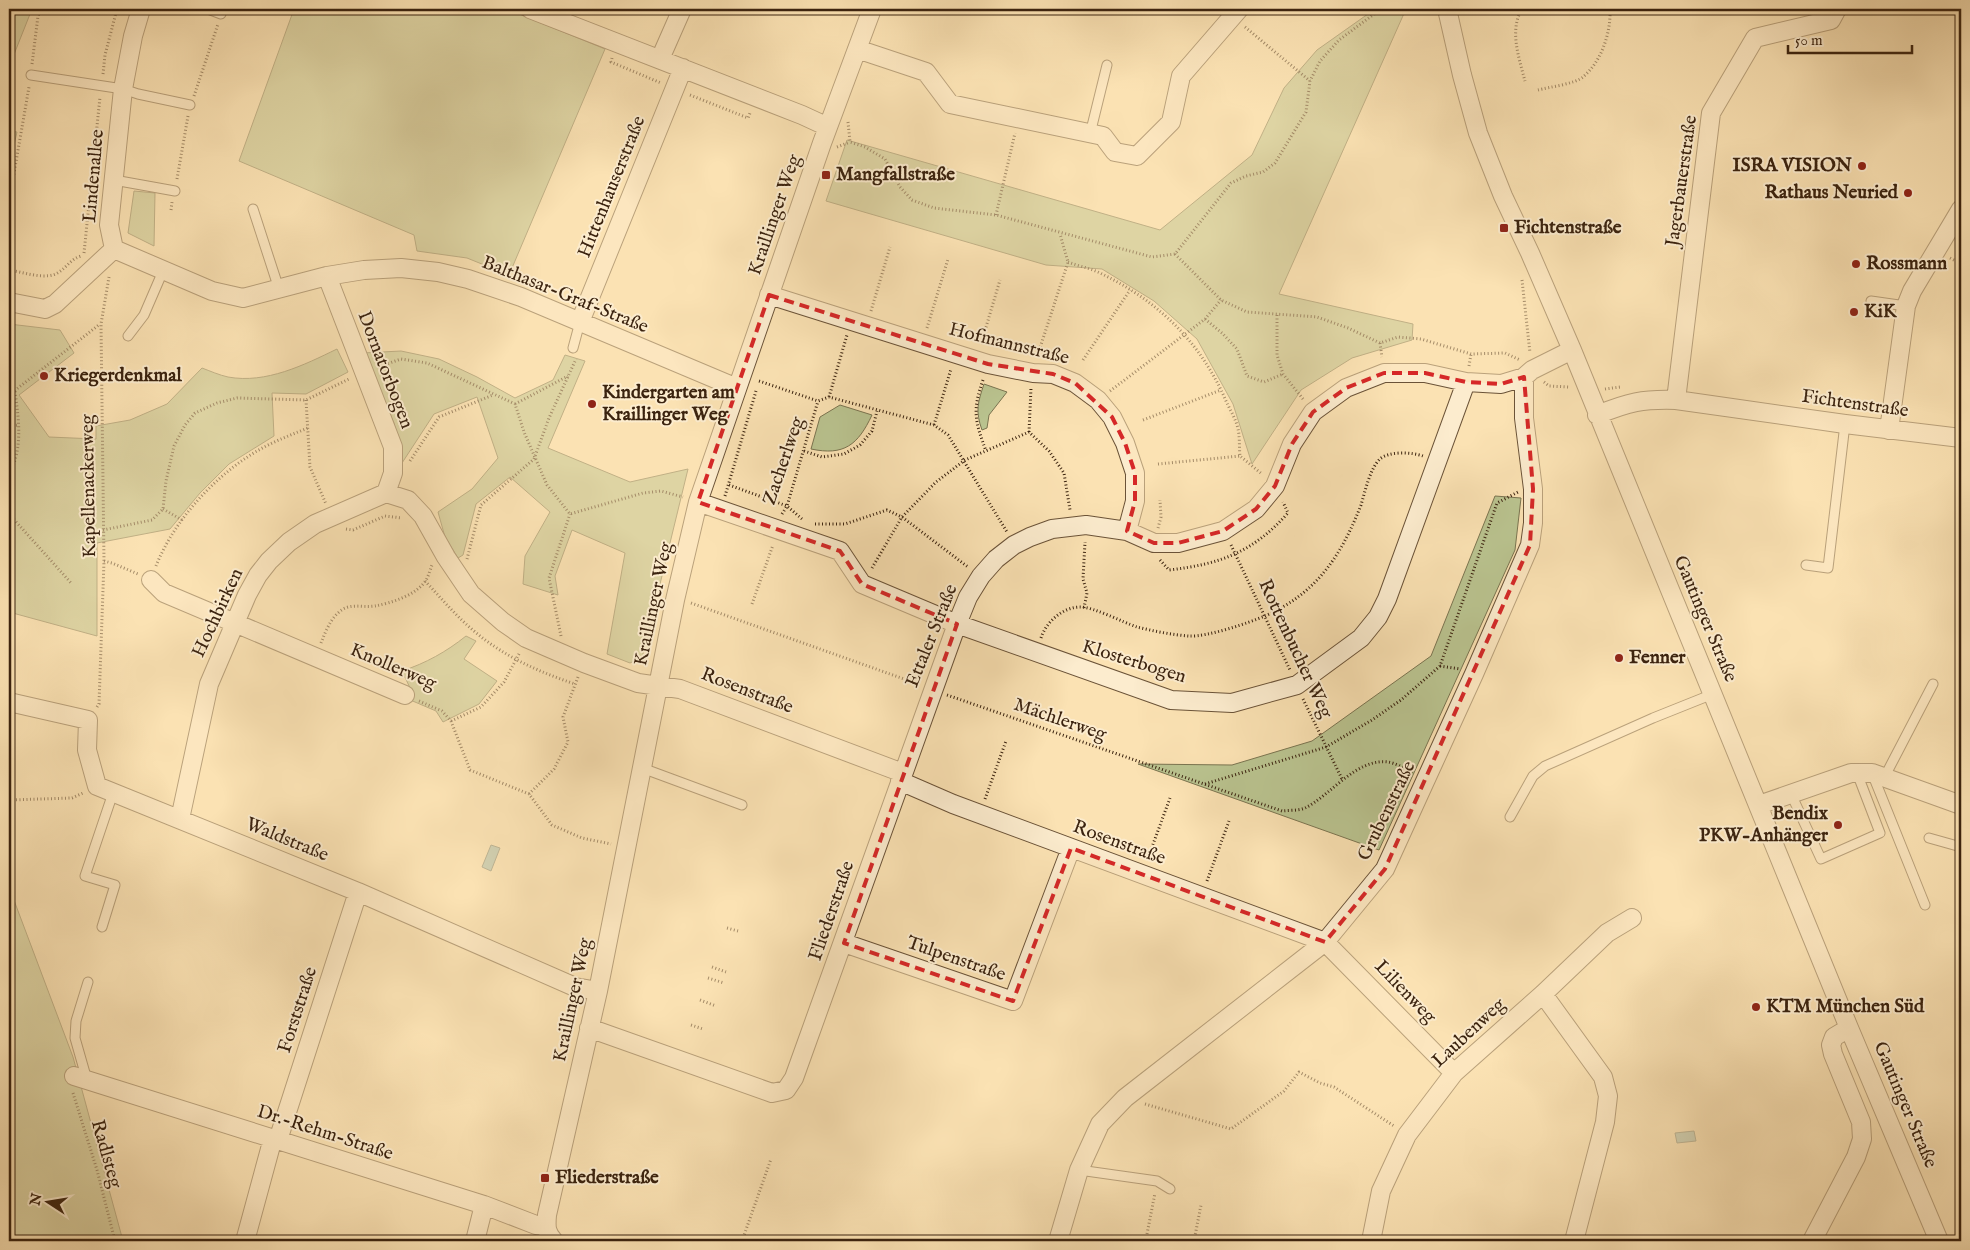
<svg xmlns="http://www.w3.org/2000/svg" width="1970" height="1250" font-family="'IM FELL English',serif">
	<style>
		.green { fill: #bac490; stroke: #7a7450 }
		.water { fill: #9fbdb1; stroke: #777f70 }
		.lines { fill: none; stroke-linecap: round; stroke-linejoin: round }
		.service-casing { stroke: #6b5338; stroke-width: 11 }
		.minor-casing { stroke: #6b5338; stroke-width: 20 }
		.path { stroke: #3b230f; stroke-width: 3; stroke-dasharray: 1 2.5; stroke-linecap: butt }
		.service { stroke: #fcecce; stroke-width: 9 }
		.minor { stroke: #fcecce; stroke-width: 18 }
		.marked { fill: none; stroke: #d62828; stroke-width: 4; stroke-dasharray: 10 6; stroke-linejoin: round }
		.poi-dot { fill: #8f2418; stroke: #fcecce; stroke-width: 2 }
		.labels { text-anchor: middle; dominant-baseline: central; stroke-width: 4; stroke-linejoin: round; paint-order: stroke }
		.poi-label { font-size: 19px; font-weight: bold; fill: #3b230f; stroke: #fcecce; text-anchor: start }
		.street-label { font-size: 19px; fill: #3b230f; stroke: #fcecce }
	</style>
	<rect width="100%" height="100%" fill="#fbe2b3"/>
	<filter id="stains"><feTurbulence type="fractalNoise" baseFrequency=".004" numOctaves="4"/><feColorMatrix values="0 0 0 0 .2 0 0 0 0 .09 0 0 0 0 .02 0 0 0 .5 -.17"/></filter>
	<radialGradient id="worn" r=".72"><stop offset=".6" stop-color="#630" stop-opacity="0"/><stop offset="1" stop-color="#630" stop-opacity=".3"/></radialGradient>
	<path class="green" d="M9,9H32L9,67Z
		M294,9H507L605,49L509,275L467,258L417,251L414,235L239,161Z
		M1375,9H1406L1279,294L1413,324L1412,340L1352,358L1301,390L1252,464L1233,404L1197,339L1154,301L1102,269L1046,265L826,201L847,140L1160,230L1252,155L1284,88L1317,50Z
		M9,131L17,132L9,166Z
		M134,191L155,193L154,246L128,233Z
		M9,324L60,330L74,353L19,395L49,437L96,439V426L130,420L167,404L202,368C210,371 219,375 228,377C266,384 304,365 337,349L348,372L306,394L272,393L274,436L229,464L200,493L170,529L97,543V636L9,612Z
		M401,351L439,359L477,377L515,398L553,380L565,355L585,361L548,448L630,482L688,469L642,658L630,663L607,654L625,553L572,530L555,576L558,595L523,584L525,556L550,512L510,477L476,504L463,555L458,558L445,537L438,512L472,489L498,458L477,397L434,414L402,463L394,423L363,353Z
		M984,384L1007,392L989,415L987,428L982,430C975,411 978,402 984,384Z
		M840,405L872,415C858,445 844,456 811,449L820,417Z
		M1495,496L1521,498L1515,550L1379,850L1138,764L1232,765L1312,741L1431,656Z
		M466,636L476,641L464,659L497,681L479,704L443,722L436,711L408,699L411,690L402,671C426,663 446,652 466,636Z
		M9,887L73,1057L123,1241H9Z"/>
	<path class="water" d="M491,845L500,848L491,871L482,867Z
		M1694,1131L1696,1141L1677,1143L1675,1133Z"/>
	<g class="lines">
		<g class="service-casing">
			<path id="service" d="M208,9L221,14
				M31,75L123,89L138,94L190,105
				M1090,134L1107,65
				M114,180L175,191
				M253,209L279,289
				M1871,301L1906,306
				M128,336L144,315L163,271
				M573,348L580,322
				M1806,565L1828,568L1845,424
				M642,768L742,805
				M1872,773L1925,905
				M1884,778L1933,684
				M1791,794L1821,859L1880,833L1857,773
				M1510,817L1533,776L1545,766L1653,718L1713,694
				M1929,838L1961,847
				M102,927L115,885L85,876L113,793
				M87,1080L75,1038L76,1021L88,982
				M1079,1170L1157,1181L1170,1189"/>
		</g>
		<g class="minor-casing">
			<path id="minor" d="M530,9L802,115L828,127
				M1447,9L1462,75L1478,133L1503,196L1530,253L1572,350L1849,1028L1939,1241
				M857,49L926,72L950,104L1103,136L1115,152L1137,156L1171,122L1181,76L1239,9
				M660,59L682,9
				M114,249L212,291L243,298L327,276L364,270L401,268L438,272L468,279L521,297L737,388
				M114,249L109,225L123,89L133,36L141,9
				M327,276L393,447V473L386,493L408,500L423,516L446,557L471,594L503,622L526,638L584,663L638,683L680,689L903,773
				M769,295L988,364L1033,373L1053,374L1075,383L1098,400L1112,417L1125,443L1135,473V501L1127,531
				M9,302L45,309L55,304L114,249
				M580,322L683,68
				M1676,400L1711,113L1755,38L1831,20L1837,9
				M1597,415C1629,402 1642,399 1676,400L1845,424L1961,438
				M1889,430L1906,306L1912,291L1961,209
				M698,502L840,551L862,584L957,624L1171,700L1232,703L1297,685L1361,638L1378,617L1387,599L1466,382
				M151,580L164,593L405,695
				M9,702L88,720L87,750L97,786L358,892L575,987L598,991
				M900,781L953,804L1325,942L1454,1073
				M1759,805L1851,773H1872L1961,805
				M180,819L209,684L247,595L258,575L269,561L289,542L315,524L386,493
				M844,943L1013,1001L1071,848
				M1543,994L1603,1077L1608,1096L1605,1122L1574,1241
				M589,1028L772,1093L786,1090L794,1078L957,624L968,597L981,576L996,559L1014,545L1030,537L1052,529L1086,525L1127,531L1154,543H1178L1223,531L1256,509L1275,486L1292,444L1313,412L1346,388L1384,373H1425L1466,382L1501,384L1524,377L1532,370L1572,350
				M74,1076L484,1205L536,1225L546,1226
				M278,1140L358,892
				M245,1241L273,1138
				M475,1241L484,1205
				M554,1241C546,1233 546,1227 547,1215L598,991L675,600L698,502L822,143L872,9
				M1058,1241L1079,1170L1100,1124L1125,1098L1325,942L1385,869L1474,674L1530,545L1533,523V489L1524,418V377
				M1371,1241L1381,1191L1407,1135L1454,1073L1543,994L1607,933L1632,918
				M1812,1241L1856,1157L1862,1139L1861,1122L1833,1054L1831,1045L1834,1037L1849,1028"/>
		</g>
		<path class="path" d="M1522,9C1509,30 1519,58 1525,81
			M1245,27L1310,81
			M612,58L611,62L661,83
			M32,64L38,16L41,9
			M103,74L105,55L117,9
			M1538,90C1549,87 1575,84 1583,77C1602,61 1611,32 1610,9
			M690,95L748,118L750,113
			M194,96L218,24
			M848,122L850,142L865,147L885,159L900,187L912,200L934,208L996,215L1152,257L1175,254L1231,183L1246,176L1263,172L1275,163L1306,112L1310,81L1320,61L1339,40L1381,9
			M837,147L850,142
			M177,179L188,116
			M9,202L29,87
			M171,210L172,202
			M996,215L1015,133
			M84,253L100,97
			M1175,254L1221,300L1247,312L1317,317L1348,328L1380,343L1398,337L1421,339L1471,354L1505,353L1520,360
			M1950,258L1961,264
			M1068,262C1078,266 1090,268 1100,273C1157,300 1201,342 1226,401C1230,410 1236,419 1238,429C1240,437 1239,447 1240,456L1262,474
			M9,270C23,272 47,281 59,272C67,267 71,259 81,256
			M1522,280L1530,353
			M871,311L890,247
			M1277,315V355L1283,374L1303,399
			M1205,319L1222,333L1237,349L1247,376L1264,382L1283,374
			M927,328L948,259
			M1380,343L1382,357
			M981,344L1000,280
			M1037,357L1068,262L1060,234
			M1083,360L1130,290
			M1469,366L1471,354
			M378,367L401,359L427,363L515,404L524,432L547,485L570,514L643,493L661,491L683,497
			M983,380C972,411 975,421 986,451
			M759,381L818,401L829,397L934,425L948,435L1007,532
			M1544,382L1549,386L1569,387
			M9,388L15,391C19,423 23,446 9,476
			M1605,389L1620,387
			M1110,391L1205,319L1221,300
			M9,395L100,324
			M829,397L847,335
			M306,400L310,467L326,504
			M515,404L568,376
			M1143,420L1221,390
			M934,425L951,369
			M9,426L19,425
			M1029,432L1031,388
			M804,451L822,457L844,454L860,445L872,431L877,411
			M410,461L439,417L493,395
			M1158,464L1240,456
			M729,485L787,506L802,519
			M725,496L756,391
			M163,509L182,520
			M9,514L72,584
			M782,514L787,506L818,401
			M815,524H845L887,510L902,517L968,567
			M1158,528L1161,517L1160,500
			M346,529L353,530L385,516L402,518
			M103,530L152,520L163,509L166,481L174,446L185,425L195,413L217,403L237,398L306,400L349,379
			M1231,545L1290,670
			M467,559L481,505L534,459L549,418L576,359
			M1160,560L1169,570C1221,564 1253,552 1288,513L1283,502
			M104,561L112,563L138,574
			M156,566C173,523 210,481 249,456C267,444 288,436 308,428
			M872,568L902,517L936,482L965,460L1029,432L1049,451L1064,473L1070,510
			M425,581C441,598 456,616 474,631C503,656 539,672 575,684
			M691,603L918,684
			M752,604L773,545
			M1084,608L1087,593L1083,579L1085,542
			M561,636L549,578L570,514
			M1041,638C1046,622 1063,607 1080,607C1094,607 1122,622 1137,627C1153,631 1173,635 1189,636C1208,637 1248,623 1265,616C1317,593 1341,556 1361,505C1365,492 1370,468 1380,459C1389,451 1412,452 1423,456
			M321,643C325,633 330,620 338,613C349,602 361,608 375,606C391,603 417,595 426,580C429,575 430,570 432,565
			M1440,666L1460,669
			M947,695L1282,811C1289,810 1298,811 1305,808C1330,796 1356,758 1388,762C1396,763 1405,769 1413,772
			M1303,699L1342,779
			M419,701L442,711L451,721L470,770L529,794L552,825L582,838L611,844
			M97,707L99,704L104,561L101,324L109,277
			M451,721L481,707L504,682L520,652
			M1205,784L1326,747L1372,720L1401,700L1440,666L1497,503L1518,492
			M529,794L554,769L568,742L563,717L578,677
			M985,799L1006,741
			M9,800L72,798L83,793
			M1148,858L1170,798
			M1207,881L1229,821
			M727,928L738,931
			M712,967L726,972
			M708,978L724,983
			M700,1000L716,1006
			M691,1025L703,1029
			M73,1093L97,1170L115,1241
			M1145,1104L1231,1129L1284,1091L1299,1072L1320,1083L1334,1087L1394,1126
			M1147,1234L1155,1193
			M742,1241L771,1159
			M1194,1241L1201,1205"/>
		<use href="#service" class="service"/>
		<use href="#minor" class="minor"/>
	</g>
	<path d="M0 0H1970V1250H0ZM769,295L988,364L1053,374L1075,383L1112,417L1125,443L1135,473V501L1127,531L1154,543H1178L1223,531L1256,509L1275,486L1292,444L1313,412L1346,388L1384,373H1425L1466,382L1501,384L1524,377L1533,489L1530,545L1385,869L1325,942L1071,848L1013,1001L844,943L957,624L862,584L840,551L698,502Z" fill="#fbe2b3" fill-opacity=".55" fill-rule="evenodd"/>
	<path class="marked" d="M769,295L988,364L1053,374L1075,383L1112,417L1125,443L1135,473V501L1127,531L1154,543H1178L1223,531L1256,509L1275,486L1292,444L1313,412L1346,388L1384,373H1425L1466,382L1501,384L1524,377L1533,489L1530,545L1385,869L1325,942L1071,848L1013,1001L844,943L957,624L862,584L840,551L698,502Z"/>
	<g class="poi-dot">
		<circle cx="1862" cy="166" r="5"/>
		<rect x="821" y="170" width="10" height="10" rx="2.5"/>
		<circle cx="1908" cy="193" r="5"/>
		<rect x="1499" y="223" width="10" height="10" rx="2.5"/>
		<circle cx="1856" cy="264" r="5"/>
		<circle cx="1854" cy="312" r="5"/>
		<circle cx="44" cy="376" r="5"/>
		<circle cx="592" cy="404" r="5"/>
		<circle cx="1619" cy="658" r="5"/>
		<circle cx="1838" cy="825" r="5"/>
		<circle cx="1756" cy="1007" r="5"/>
		<rect x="540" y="1173" width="10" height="10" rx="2.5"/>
	</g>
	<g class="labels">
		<g class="poi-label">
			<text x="1852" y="166" text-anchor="end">ISRA VISION</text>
			<text x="836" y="175">Mangfallstraße</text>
			<text x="1898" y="193" text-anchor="end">Rathaus Neuried</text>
			<text x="1514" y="228">Fichtenstraße</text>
			<text x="1866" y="264">Rossmann</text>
			<text x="1864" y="312">KiK</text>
			<text x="54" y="376">Kriegerdenkmal</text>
			<text x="602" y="393">Kindergarten am<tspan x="602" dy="22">Kraillinger Weg</tspan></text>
			<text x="1629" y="658">Fenner</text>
			<text x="1828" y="814" text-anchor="end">Bendix<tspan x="1828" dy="22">PKW-Anhänger</tspan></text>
			<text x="1766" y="1007">KTM München Süd</text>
			<text x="555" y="1178">Fliederstraße</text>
		</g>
		<g class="street-label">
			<text transform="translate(94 176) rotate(-85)">Lindenallee</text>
			<text transform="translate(1682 181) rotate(-82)">Jagerbauerstraße</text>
			<text transform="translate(612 187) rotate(-68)">Hittenhauserstraße</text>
			<text transform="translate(775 215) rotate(-71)">Kraillinger Weg</text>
			<text transform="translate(565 295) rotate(22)">Balthasar-Graf-Straße</text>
			<text transform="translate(1009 344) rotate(14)">Hofmannstraße</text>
			<text transform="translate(385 370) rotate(69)">Dornatorbogen</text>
			<text transform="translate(1855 404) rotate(8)">Fichtenstraße</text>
			<text transform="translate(784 461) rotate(-71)">Zacherlweg</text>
			<text transform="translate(89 486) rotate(-91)">Kapellenackerweg</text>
			<text transform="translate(654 604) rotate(-78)">Kraillinger Weg</text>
			<text transform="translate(218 613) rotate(-65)">Hochbirken</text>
			<text transform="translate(1705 619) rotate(67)">Gautinger Straße</text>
			<text transform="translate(932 636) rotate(-68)">Ettaler Straße</text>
			<text transform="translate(1295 649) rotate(65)">Rottenbucher Weg</text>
			<text transform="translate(1134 662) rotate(17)">Klosterbogen</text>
			<text transform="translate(393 667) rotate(23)">Knollerweg</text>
			<text transform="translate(747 691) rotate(21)">Rosenstraße</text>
			<text transform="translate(1060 720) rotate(19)">Mächlerweg</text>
			<text transform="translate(1387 811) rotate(-64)">Grubenstraße</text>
			<text transform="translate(287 840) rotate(22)">Waldstraße</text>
			<text transform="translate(1119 843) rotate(20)">Rosenstraße</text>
			<text transform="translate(832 911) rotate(-71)">Fliederstraße</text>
			<text transform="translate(956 959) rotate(19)">Tulpenstraße</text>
			<text transform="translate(1405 992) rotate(46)">Lilienweg</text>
			<text transform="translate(573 1000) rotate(-78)">Kraillinger Weg</text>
			<text transform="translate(298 1010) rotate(-72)">Forststraße</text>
			<text transform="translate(1469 1033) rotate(-43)">Laubenweg</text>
			<text transform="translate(1905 1105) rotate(67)">Gautinger Straße</text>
			<text transform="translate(325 1133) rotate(18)">Dr.-Rehm-Straße</text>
			<text transform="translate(106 1154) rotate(74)">Radlsteg</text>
		</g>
	</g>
	<rect width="1970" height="1250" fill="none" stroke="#fbe2b3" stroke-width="30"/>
	<rect x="10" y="10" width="1950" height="1230" fill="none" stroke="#3b230f" stroke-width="2.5"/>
	<rect x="15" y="15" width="1940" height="1220" fill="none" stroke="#3b230f"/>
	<g transform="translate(48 1202) rotate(282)" stroke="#fcecce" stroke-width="4" paint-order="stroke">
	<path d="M0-4L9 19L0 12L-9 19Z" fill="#3b230f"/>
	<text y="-8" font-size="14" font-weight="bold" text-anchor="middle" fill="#3b230f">N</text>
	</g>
	<path d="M1788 45v8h124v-8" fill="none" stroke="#3b230f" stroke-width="2.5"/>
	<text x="1795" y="45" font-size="15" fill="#3b230f" stroke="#fcecce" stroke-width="4" paint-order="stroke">50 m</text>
	<rect width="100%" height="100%" filter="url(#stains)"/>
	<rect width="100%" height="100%" fill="url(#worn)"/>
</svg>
